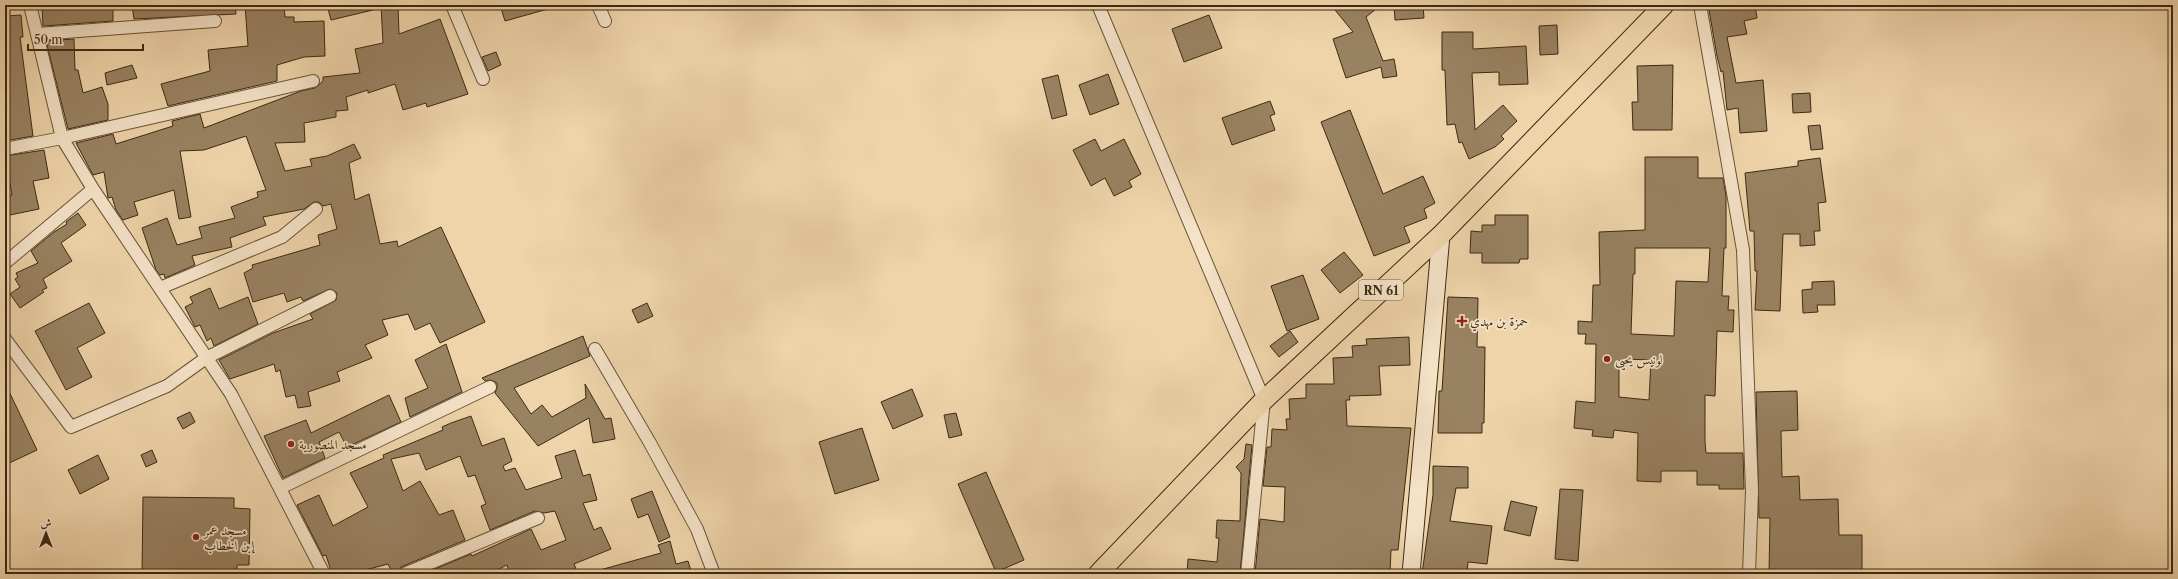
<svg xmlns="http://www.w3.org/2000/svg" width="2178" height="579" font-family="'Libre Caslon Text',Amiri,serif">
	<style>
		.building { fill: #998262; stroke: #3b2a13; fill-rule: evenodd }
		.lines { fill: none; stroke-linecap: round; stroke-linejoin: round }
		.street-casing { stroke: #685439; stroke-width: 14 }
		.secondary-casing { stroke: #3b2a13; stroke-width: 19 }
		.primary-casing { stroke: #3b2a13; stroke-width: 21 }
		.street { stroke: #f5e3c8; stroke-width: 12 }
		.secondary { stroke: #f5e3c8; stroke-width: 17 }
		.primary { stroke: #efd4aa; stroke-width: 19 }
		.poi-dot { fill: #8f2418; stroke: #f5e3c8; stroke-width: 1.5 }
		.labels { text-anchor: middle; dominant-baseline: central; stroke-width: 3.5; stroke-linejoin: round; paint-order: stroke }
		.shield { fill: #f5e3c8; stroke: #736249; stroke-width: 1 }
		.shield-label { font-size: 12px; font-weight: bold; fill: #3b2a13 }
		.poi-label { font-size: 13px; fill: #3b2a13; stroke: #f5e3c8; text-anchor: start }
	</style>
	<rect width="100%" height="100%" fill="#efd4aa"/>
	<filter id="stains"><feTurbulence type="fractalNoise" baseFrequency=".005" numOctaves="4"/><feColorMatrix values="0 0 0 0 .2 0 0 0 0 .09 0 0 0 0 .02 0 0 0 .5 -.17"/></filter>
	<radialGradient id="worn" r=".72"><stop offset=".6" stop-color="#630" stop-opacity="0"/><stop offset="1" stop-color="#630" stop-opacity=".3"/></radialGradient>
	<path class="building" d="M42,5H113V21L43,26Z
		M132,5H235L236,14L134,19Z
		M245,5H284L285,17H294V22L324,21L325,56L304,57L277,65V81L168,106L161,84L210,71L208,50L248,46Z
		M327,5H372L373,10L331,20Z
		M381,5H398L399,34L440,19L468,94L427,107L426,103L403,110L395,84L368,93V90L346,97L348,110L336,111V117L304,123L305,142L275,143L285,171L312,166L310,159L327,156L354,144L361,158L349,163L355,200L369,194L380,244L397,241L398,247L441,227L485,322L440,343L430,323L415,330L408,314L382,320L388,335L365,345L372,358L337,372L340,381L308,392L311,406L298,408L295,395L286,397L280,370L276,372L274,364L230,379L219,360L273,333L313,319L310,314L336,300L337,293L330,289L303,301L301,297L287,302L284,293L253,302L244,273L253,268L252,265L320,245L318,235L337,229L331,204L323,206L319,202H314L304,209L263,217L266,225L230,238L232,247L192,256L195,265L165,278L164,274L160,275L156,270L142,228L167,218L177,245L202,238L199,227L235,218L231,207L258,197L257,192L266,190L246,136L204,150L180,151L191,217L179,219L174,190L134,202L138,215L123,220L116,210L112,197L108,198L104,172L93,175L76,143L113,134L116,144L173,126L172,121L200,114L204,128L301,91L315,88L323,81V77L360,73L355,49L383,43Z
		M500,5H547L548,9L505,21Z
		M1331,5H1381L1366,17L1383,61L1394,59L1397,76L1383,78L1381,67L1346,78L1333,39L1353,32Z
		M1394,5H1423L1424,18L1395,20Z
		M1714,5H1755L1757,18L1744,21L1747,34L1727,37L1736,83L1763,80L1767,131L1740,133L1738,108L1727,110L1723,71L1721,72L1717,56L1709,10Z
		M21,15L23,37H20L33,136L5,141V27H8L7,16Z
		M1209,15L1222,48L1184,62L1172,29Z
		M1557,25L1558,54L1540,55L1539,26Z
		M1442,32H1473V49L1526,46L1528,84L1499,85V72L1472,73L1475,130L1503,105L1517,121L1501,136L1504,139L1495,147L1469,159L1462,142L1459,143L1455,124L1447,125L1445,70H1442Z
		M74,39L75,70H78L83,93L102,87L108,104V120L68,129L46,41Z
		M496,52L501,65L488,71L482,57Z
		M132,65L137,78L107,85L105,73Z
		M1673,65L1672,130H1633L1632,102H1638L1637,66Z
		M1108,74L1119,104L1090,115L1079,85Z
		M1058,75L1067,115L1052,119L1042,79Z
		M1810,93L1811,112L1793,113L1792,94Z
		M1270,101L1275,114L1270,116L1275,130L1232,145L1222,118Z
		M1350,110L1383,194L1423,176L1435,203L1424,209L1427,218L1404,227L1410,242L1374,256L1321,122Z
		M1820,125L1823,149L1811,150L1808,126Z
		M1095,139L1101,151L1124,139L1141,174L1129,181L1132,187L1114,196L1105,178L1091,186L1073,150Z
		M44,150L49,178L33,181L39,209L5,216V196L12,195L5,156Z
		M1645,157H1698V178H1723L1726,196V248H1724L1722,296H1729L1728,310H1734L1733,332L1717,331L1715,396L1705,395V442L1706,453H1743L1744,489H1719V485H1697V471H1661V482L1637,481L1638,433L1614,430L1613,438L1592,436L1593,430L1574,428L1576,401L1595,403L1596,344H1585L1586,334H1578V321L1592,322L1593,285H1600L1599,232L1645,230ZM1635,248H1710L1708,282L1676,281L1674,336L1631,334L1633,274H1635ZM1625,359L1651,360L1649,400L1619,397V367L1625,368Z
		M1820,158L1826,202L1818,203L1820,231H1814L1815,245L1800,246V234H1783L1780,311L1755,310L1757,271H1755L1754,231H1750L1745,173L1798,166V161Z
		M78,213L86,225L61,243L72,261L43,279L47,288L42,290L44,292L20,308L10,294L20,287L15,279L18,277L16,273L38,263L31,251L54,232L67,224L66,222Z
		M1495,215H1528V259H1520L1519,263H1482V253H1470L1471,231L1482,232V225H1495Z
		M1344,252L1363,275L1340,293L1321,270Z
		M1303,275L1319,319L1287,331L1271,286Z
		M1834,281L1835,305H1817L1818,312L1803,313L1802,290L1812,289V282Z
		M210,288L219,309L248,297L258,324L214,346L211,338L207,341L200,325L195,327L185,307L193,303L190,297Z
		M1448,297L1478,298L1477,347H1485L1484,423H1482V433H1438L1439,391H1442Z
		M89,303L105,333L77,348L92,377L66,390L35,331Z
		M647,303L653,316L638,323L632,310Z
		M1290,331L1298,342L1279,357L1270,346Z
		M583,336L590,356L514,388L531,414L542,405L552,417L586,398L585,384L605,419L611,418L615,439L593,443L589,418L538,446L495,393L497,388V383L491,380L485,381L482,378Z
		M1409,337L1410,365L1379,366L1381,395L1349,396L1350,400H1346L1347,426L1411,428L1398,550H1391L1390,572L1375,571V574L1338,571V574H1255L1260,519L1284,522L1285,487L1263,486L1267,447H1271L1272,429L1287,430L1286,419H1290L1289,399L1306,398V384H1334L1333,358L1353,357L1352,346L1367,345L1366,339Z
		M446,344L462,392L410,417L405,398L428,388L415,360Z
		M5,383L37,450L5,465Z
		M912,389L923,416L893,429L881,402Z
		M1797,391L1798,430L1781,431L1782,477L1799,476L1800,500L1838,499L1839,535H1862V574H1769L1770,518H1759L1756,392Z
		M389,395L401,422L347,447L339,432L319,442L325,458L283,478L264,436L306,420L311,433Z
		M190,412L195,422L183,429L177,418Z
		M956,413L962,435L949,438L944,415Z
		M471,416L482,446L504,438L512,461L503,466L505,471L515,468L526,490L562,478L555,456L575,450L583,476L590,474L597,500L583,503L594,530L601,527L611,549L574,564L578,574H510L507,565L489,574H423L471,554L472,556L531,529L541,550L566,540L555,511L544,513L535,511L490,530L481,506L486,504L475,475L468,477L460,456L426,470L419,453L391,459L403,491L420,481L439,515L453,510L465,540L401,567L397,574H393L388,564L350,574H332L326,555L323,556L297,505L319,495L333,526L368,507L350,473L384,458L383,455L443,430L442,427L451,423Z
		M862,428L879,480L835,494L819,442Z
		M1246,444L1252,445L1240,574H1187L1188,559L1217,562L1219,538H1216L1217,520L1240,521L1241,473L1236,467L1244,459Z
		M152,450L157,462L146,467L141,455Z
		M98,455L109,479L80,494L68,470Z
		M1433,466L1468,467V488H1456L1450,521L1492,526L1487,564L1468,562L1467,574H1422L1433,495Z
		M986,472L1024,560L996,572L958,484Z
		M1560,489L1583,490L1578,561L1555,559Z
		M652,491L670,537L659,542L648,514L638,518L631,499Z
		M143,497L234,498V508L250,509L249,565H237V574H142Z
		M1511,501L1537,507L1530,536L1504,530Z
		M670,541L676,564L688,561L692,574H600V570L661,553L658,545Z"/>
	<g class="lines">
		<g class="street-casing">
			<path id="street" d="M30,5L62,138L93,189L231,394L324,574
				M452,5L483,79
				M598,5L605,21
				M1098,5L1264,400L1247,574
				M1700,5L1743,250L1752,491L1749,574
				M38,34L215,21
				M5,149L62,138L313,81
				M5,263L93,189
				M160,288L282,237L316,209
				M5,339L71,427L167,386L206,358L330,296
				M595,349L650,443L697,529L714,574
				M280,488L490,387
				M404,574L538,518"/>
		</g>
		<g class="secondary-casing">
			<path id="secondary" d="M1411,574L1441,235"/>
		</g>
		<g class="primary-casing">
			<path id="primary" d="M1098,574L1264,400L1441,235L1664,5"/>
		</g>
		<use href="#street" class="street"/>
		<use href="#secondary" class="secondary"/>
		<use href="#primary" class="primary"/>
	</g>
	<g class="poi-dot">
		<path d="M1460 315h4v4h4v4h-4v4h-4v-4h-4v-4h4z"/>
		<circle cx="1607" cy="359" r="4"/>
		<circle cx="291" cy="444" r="4"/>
		<circle cx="196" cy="537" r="4"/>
	</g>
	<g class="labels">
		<rect class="shield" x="1359" y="280" width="44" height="20" rx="3"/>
		<g class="shield-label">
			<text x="1381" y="290">RN 61</text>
		</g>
		<g class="poi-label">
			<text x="1470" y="321">حمزة بن مهدي</text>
			<text x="1615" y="359">لونيس يحيى</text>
			<text x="299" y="444">مسجد المنصورية</text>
			<text x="204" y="530">مسجد عمر<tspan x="204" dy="15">إبن الخطاب</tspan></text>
		</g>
	</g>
	<rect width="2178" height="579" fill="none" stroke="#efd4aa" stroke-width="20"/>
	<rect x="6" y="6" width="2166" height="567" fill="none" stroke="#3b2a13" stroke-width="2"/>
	<rect x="10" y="10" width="2158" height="559" fill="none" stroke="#3b2a13"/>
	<g transform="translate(46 533)" stroke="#f5e3c8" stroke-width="3" paint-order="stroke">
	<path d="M0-3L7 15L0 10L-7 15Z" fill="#3b2a13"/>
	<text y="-6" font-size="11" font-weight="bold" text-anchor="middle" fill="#3b2a13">ش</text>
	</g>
	<path d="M28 44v6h115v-6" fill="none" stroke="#3b2a13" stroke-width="2"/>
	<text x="34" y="44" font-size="12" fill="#3b2a13" stroke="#f5e3c8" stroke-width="3" paint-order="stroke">50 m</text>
	<rect width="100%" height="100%" filter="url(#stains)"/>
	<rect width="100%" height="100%" fill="url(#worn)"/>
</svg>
